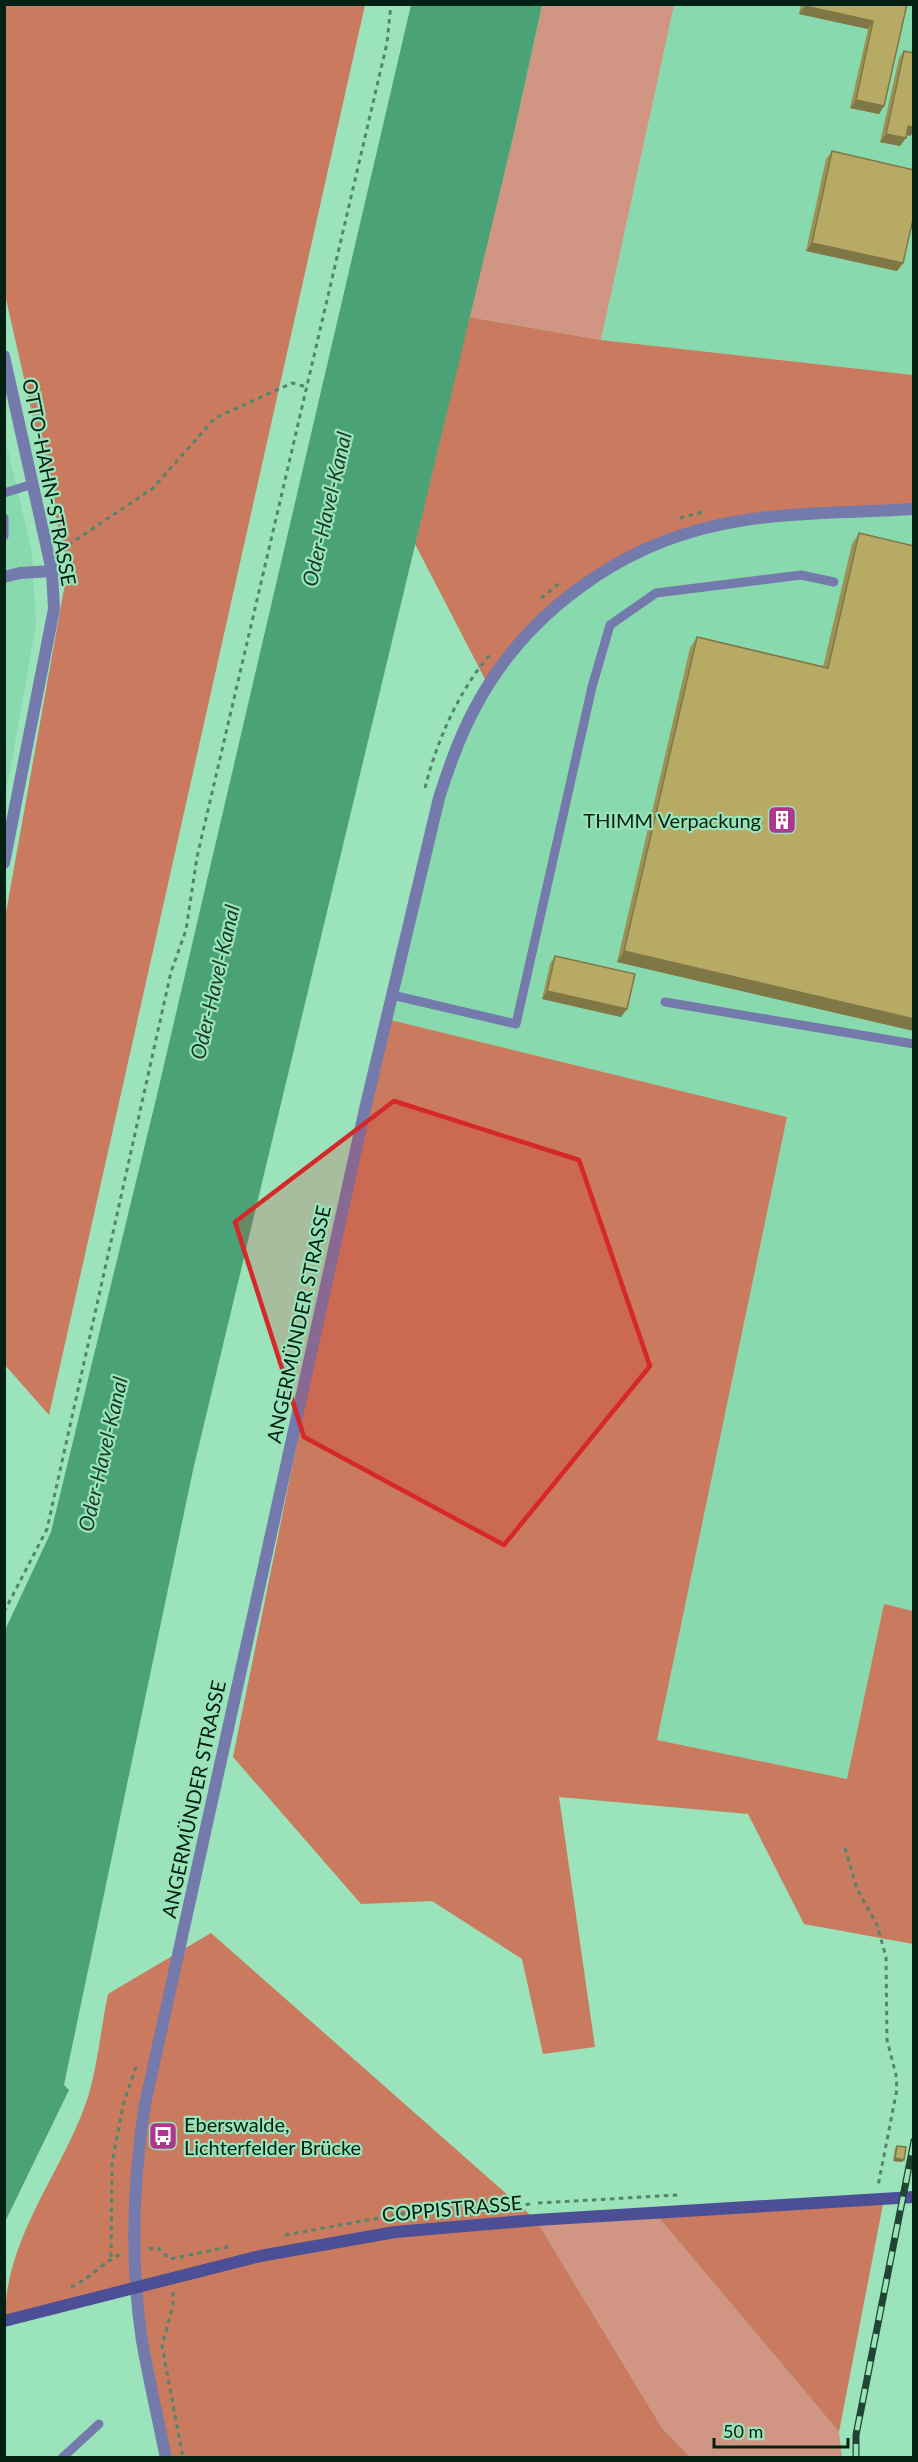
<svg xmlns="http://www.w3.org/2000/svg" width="918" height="2462" font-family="Lato,sans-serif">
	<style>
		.built { fill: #89d9ae }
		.green { fill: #d09683 }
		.forest { fill: #ca7a5e }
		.water { fill: #4aa276 }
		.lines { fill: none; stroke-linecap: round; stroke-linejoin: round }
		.path { stroke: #52856a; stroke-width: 3; stroke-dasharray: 4.5 4.5; stroke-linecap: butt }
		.service { stroke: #757aac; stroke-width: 9 }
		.minor { stroke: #757aac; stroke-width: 12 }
		.secondary { stroke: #4c4f96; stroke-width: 12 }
		.rail-casing { stroke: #204633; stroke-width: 7 }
		.rail { stroke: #9be3bb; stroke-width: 4.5; stroke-dasharray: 14; stroke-linecap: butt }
		.wall { fill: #9d9256 }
		.shaded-wall { fill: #807746 }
		.building { fill: #b7aa64; stroke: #807746; stroke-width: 1.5 }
		.marked { fill: #d62828; fill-opacity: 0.2; stroke: #d62828; stroke-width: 4.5; stroke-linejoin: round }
		.labels { text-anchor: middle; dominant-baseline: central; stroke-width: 4.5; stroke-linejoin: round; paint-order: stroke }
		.street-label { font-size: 20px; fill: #032012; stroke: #9be3bb }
		.poi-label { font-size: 20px; fill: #032012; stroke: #9be3bb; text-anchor: end }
		.water-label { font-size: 21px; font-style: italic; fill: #163c29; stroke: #9be3bb }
	</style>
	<rect width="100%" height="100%" fill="#9be3bb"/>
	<path class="built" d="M674,5H913V375L601,340Z
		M5,438L32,552L36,625L5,799Z
		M913,509V1611L884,1605L847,1779L657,1740L787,1117L387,1019L462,732L523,639L594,577L686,536L750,520Z"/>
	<path class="green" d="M542,5H674L601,340L469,317L514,133Z
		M655,2213L839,2432L842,2457H690L662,2428L536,2220Z"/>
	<path class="forest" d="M4,5H365L49,1415L4,1364L5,918L64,589V553L5,295Z
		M469,317L601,340L913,375V509L750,520L686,536L594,578L523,639L488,685L415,544Z
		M387,1019L787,1117L657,1740L847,1779L884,1604L913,1611V1944L804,1924L748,1814L559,1797L595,2047L543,2054L522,1959L432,1901L361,1904L233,1757L365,1109Z
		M211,1933L536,2220L662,2428L690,2457H166L138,2287L5,2321C4,2240 60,2176 86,2103C97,2072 101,2027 108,1994Z
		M884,2199L839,2432L655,2213Z"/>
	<path class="water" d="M411,5H542L514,133L193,1470L64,2085L69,2090L5,2222V1630L51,1532L157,1095Z"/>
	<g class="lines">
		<path class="path" d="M680,518L703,512
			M61,550L153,488L215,418L292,383L307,387
			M541,598L561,582
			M425,788C437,740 459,690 492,652
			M4,1612L47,1529L171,972L186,930L197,857L387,43L391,4
			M845,1848L857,1889L877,1925L886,1957L887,2040L896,2075L897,2089L878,2186
			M538,2203L678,2195
			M285,2235L406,2213L531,2204
			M149,2249L157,2247L170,2259L232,2246
			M111,2257L112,2164L123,2105L136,2067
			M71,2287C89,2280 107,2258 122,2254
			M173,2292V2305L162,2346L183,2458"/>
		<path class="service" d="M4,493L33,484
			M4,518V536
			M392,995L516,1024L592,687L610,625L656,593L801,575L834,582
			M665,1002L914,1044
			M62,2458L99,2424"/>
		<path class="minor" d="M4,356L52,571L54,609L4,863
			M4,577L20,573L52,571
			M166,2458C158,2419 149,2380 142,2341C130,2263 133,2181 145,2104L365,1109L439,798C449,766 460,735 476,706C525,614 618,546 719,525C782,511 850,513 914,509"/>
		<path class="secondary" d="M4,2321L260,2256L395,2232L536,2220L914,2197"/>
		<g class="rail-casing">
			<path id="rail" d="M856,2458V2435L914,2141"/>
		</g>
		<use href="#rail" class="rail"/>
	</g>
	<path class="wall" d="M801,4H907L884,106L879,114L850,108L868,29L799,14Z
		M904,51L913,132L910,136L906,135L900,146L880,142L899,58Z
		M832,151L903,263L897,271L806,251L826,159Z
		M859,533L914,1031L617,962L690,648L697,637L823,667L852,544Z
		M555,956L621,1017L542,999L550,964Z
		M897,2146L902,2162L893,2161L895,2148Z"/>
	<path class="shaded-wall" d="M805,6L873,21L868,29L799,14Z
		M856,100L884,106L879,114L850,108Z
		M908,126L914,127V132L910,136L903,134Z
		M886,134L906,138L900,146L880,142Z
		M812,243L903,263L897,271L806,251Z
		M624,951L914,1019V1031L617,962Z
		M547,991L627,1009L621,1017L542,999Z
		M895,2158L904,2160L902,2162L893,2161Z"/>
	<path class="building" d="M805,4H907L884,106L856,100L873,21L805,6Z
		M904,51L914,53V127L908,126L906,138L886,134Z
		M832,151L914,170V215L903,263L812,243Z
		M859,533L914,546V1019L624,951L697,637L828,668Z
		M555,956L635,974L627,1009L547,991Z
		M897,2146L906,2147L904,2160L895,2158Z"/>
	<path class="marked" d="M394,1101L579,1160L650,1366L504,1545L304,1437L235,1222Z"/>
	<defs>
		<g id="building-square" transform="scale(1.5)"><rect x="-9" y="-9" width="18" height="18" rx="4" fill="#ad378f" stroke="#9be3bb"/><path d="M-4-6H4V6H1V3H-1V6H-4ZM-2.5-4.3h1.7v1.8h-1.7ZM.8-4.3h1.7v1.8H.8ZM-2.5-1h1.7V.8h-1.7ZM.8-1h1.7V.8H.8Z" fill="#fff"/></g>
		<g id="bus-square" transform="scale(1.5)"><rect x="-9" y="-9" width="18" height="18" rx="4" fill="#ad378f" stroke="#9be3bb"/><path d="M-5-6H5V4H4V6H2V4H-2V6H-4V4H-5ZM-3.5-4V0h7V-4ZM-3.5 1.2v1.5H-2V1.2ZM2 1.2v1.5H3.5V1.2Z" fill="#fff"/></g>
	</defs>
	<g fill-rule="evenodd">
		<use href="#building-square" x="782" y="820"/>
		<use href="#bus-square" x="163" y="2136"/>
	</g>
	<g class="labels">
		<g class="street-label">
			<text transform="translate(50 482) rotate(79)">OTTO-HAHN-STRASSE</text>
			<text transform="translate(298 1324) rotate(-78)">ANGERMÜNDER STRASSE</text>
			<text transform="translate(193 1799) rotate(-78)">ANGERMÜNDER STRASSE</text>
			<text transform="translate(452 2208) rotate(-5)">COPPISTRASSE</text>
		</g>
		<g class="poi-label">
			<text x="761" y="820">THIMM Verpackung</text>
			<text x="184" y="2124" text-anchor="start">Eberswalde,<tspan x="184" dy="23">Lichterfelder Brücke</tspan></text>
		</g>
		<g class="water-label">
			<text transform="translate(326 509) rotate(-77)">Oder-Havel-Kanal</text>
			<text transform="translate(214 982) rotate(-77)">Oder-Havel-Kanal</text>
			<text transform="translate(102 1454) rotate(-77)">Oder-Havel-Kanal</text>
		</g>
	</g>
	<rect width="918" height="2462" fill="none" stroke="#032012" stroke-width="12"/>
	<path d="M714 2438v9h134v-9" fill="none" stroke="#032012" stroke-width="3"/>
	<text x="723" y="2438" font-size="18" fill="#032012" stroke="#9be3bb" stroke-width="4.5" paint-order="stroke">50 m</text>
</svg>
